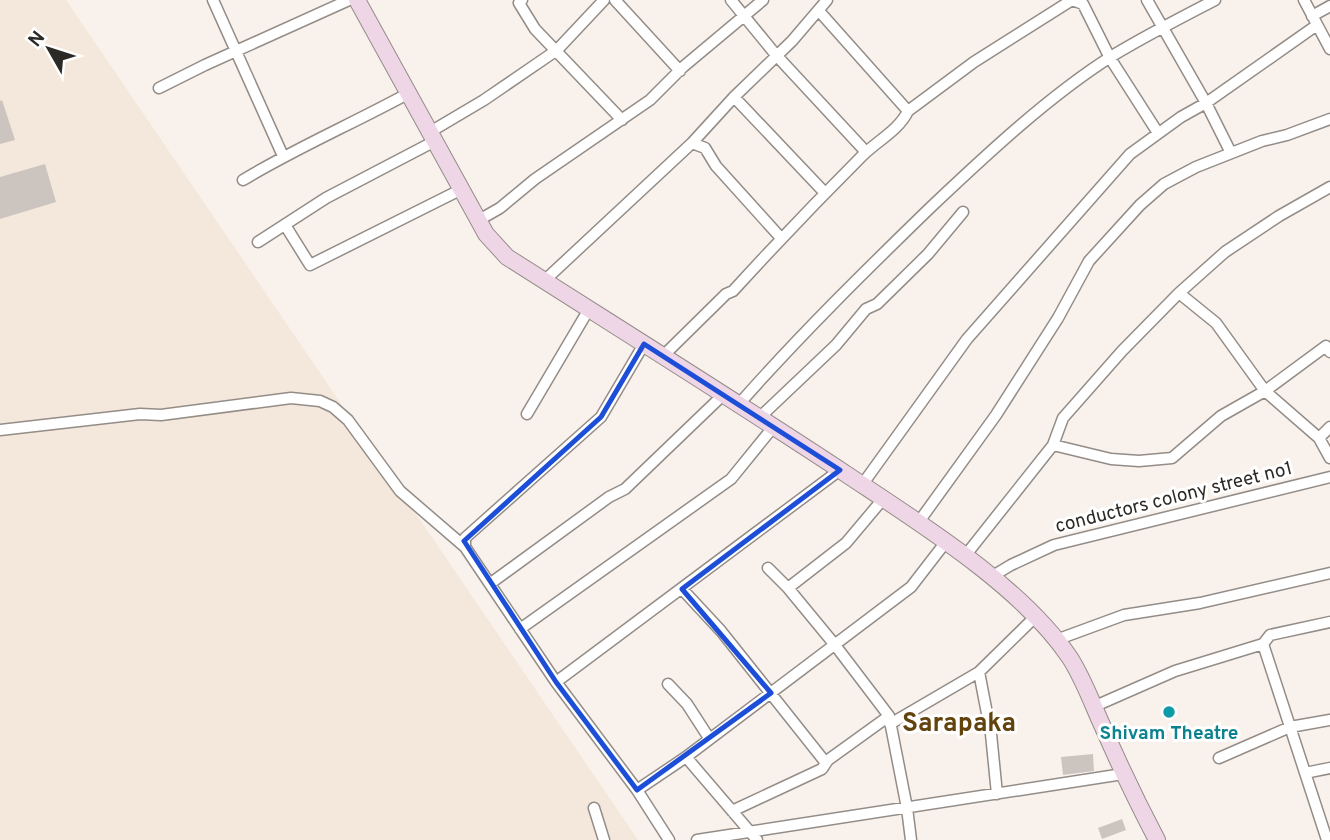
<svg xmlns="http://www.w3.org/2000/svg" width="1330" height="840" font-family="Overpass,sans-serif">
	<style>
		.built { fill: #f4e7db }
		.building { fill: #ccc5bf }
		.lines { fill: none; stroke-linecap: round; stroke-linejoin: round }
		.minor-casing { stroke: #938c87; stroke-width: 13 }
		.secondary-casing { stroke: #938c87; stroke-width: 18 }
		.minor { stroke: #fff; stroke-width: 10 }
		.secondary { stroke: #efd6e6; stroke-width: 16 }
		.marked { fill: none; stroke: #1d4ed8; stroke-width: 5; stroke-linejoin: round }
		.culture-dot { fill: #0f9aa8; stroke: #fff; stroke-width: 2.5 }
		.labels { text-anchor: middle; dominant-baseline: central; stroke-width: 6; stroke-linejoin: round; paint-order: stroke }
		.street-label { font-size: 19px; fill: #2c2a27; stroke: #fff }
		.culture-label { font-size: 19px; font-weight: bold; fill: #0d838f; stroke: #fff }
		.district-label { font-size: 26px; font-weight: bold; fill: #63430c; stroke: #fff }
	</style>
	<rect width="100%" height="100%" fill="#f9f2ec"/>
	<path class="built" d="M0,0H66L638,840H0Z"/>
	<path class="building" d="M2,100L15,140L0,144V101Z
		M45,164L56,202L0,219V177Z
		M1093,754L1094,771L1063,775L1061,757Z
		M1122,819L1126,830L1102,839L1098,828Z"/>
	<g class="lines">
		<g class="minor-casing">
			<path id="minor" d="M213,0L283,156
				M522,0L519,3L535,29L622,120
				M615,0L680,71
				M731,0L776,55L866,152
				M1147,0L1206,103L1231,153
				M1304,0L1330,49
				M819,11L908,111
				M1312,16L1330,6
				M159,88L205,65L349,0
				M734,97L825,193
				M430,132L484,100L557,50L604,0
				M692,143L705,148L716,166L781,238
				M243,180C296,148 354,123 409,93
				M479,220L500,208L535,179L650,100L683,67L763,0
				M285,225L310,265L462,189
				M258,242L326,198L435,141
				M544,281L692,143L734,97L792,41L827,0
				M1330,352L1326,346L1265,391L1319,438L1330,458
				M663,356L726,294L733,291C775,245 818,200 862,156C877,141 899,130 908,111L974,62L1072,0L1083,4L1110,58L1158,133
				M739,404C800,335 866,270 932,206C987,154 1049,96 1112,56C1145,36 1180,18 1215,0
				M527,414L589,309
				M760,417L836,345L866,309L877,304L928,254L963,212
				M0,430L140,414L161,415L291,398L320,401L333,407L348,420L400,491L465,547L556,682L637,790L669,840
				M1319,438L1330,427
				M1053,445L1111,459L1139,461L1172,458L1221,416L1265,391L1216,323L1179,293
				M862,485L967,339L1130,154L1181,117L1206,103L1317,25
				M883,499L846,543L788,588L835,645L889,716L907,808L911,840
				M918,523L996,415L1058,318L1089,261L1140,205L1164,184L1196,167L1262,141L1287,135L1330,119
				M465,547V538L601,417L644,344
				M965,556L1053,445L1063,418L1122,351L1179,293L1225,252L1279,216L1330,187
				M768,568L788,588
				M991,577L1011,565L1054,545L1330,477
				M491,583L609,497L625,489L724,394
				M682,589L721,631L826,763
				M520,629L731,479L774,426
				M1056,640L1124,615L1200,603L1330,573
				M979,672L991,734L997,794
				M556,682L840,470
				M668,684L687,704L709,738
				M1093,707L1175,671L1263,644
				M890,724L979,672L1035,617
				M686,757L757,840
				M1219,758L1290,727L1330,720
				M1305,773L1330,768
				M637,790L686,757L911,587L945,543
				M594,808L604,840
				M732,811L822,769L828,760L889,716
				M697,840L1123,774
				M1327,840L1263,644L1270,635L1330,622"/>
		</g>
		<g class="secondary-casing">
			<path id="secondary" d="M357,0L486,234L507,257C620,329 734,400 846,474C918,522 1022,586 1070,658C1083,678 1092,703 1102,725C1119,764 1137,802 1157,840"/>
		</g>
		<use href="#minor" class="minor"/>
		<use href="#secondary" class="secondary"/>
	</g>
	<path class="marked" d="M644,344L840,470L682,589L771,693L637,790L556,682L464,541L601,417Z"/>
	<circle class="culture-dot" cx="1169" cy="712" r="7"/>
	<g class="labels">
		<g class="street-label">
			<text transform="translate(1174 498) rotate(-14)">conductors colony street no1</text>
		</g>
		<g class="culture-label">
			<text x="1169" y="734">Shivam Theatre</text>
		</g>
		<g class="district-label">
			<text x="959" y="724">Sarapaka</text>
		</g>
	</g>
	<g transform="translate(49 49) rotate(309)" stroke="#ffffff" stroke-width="5" paint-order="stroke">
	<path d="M0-5L12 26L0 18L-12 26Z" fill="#2c2a27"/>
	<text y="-10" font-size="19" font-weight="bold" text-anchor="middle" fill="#2c2a27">N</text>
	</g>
</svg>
